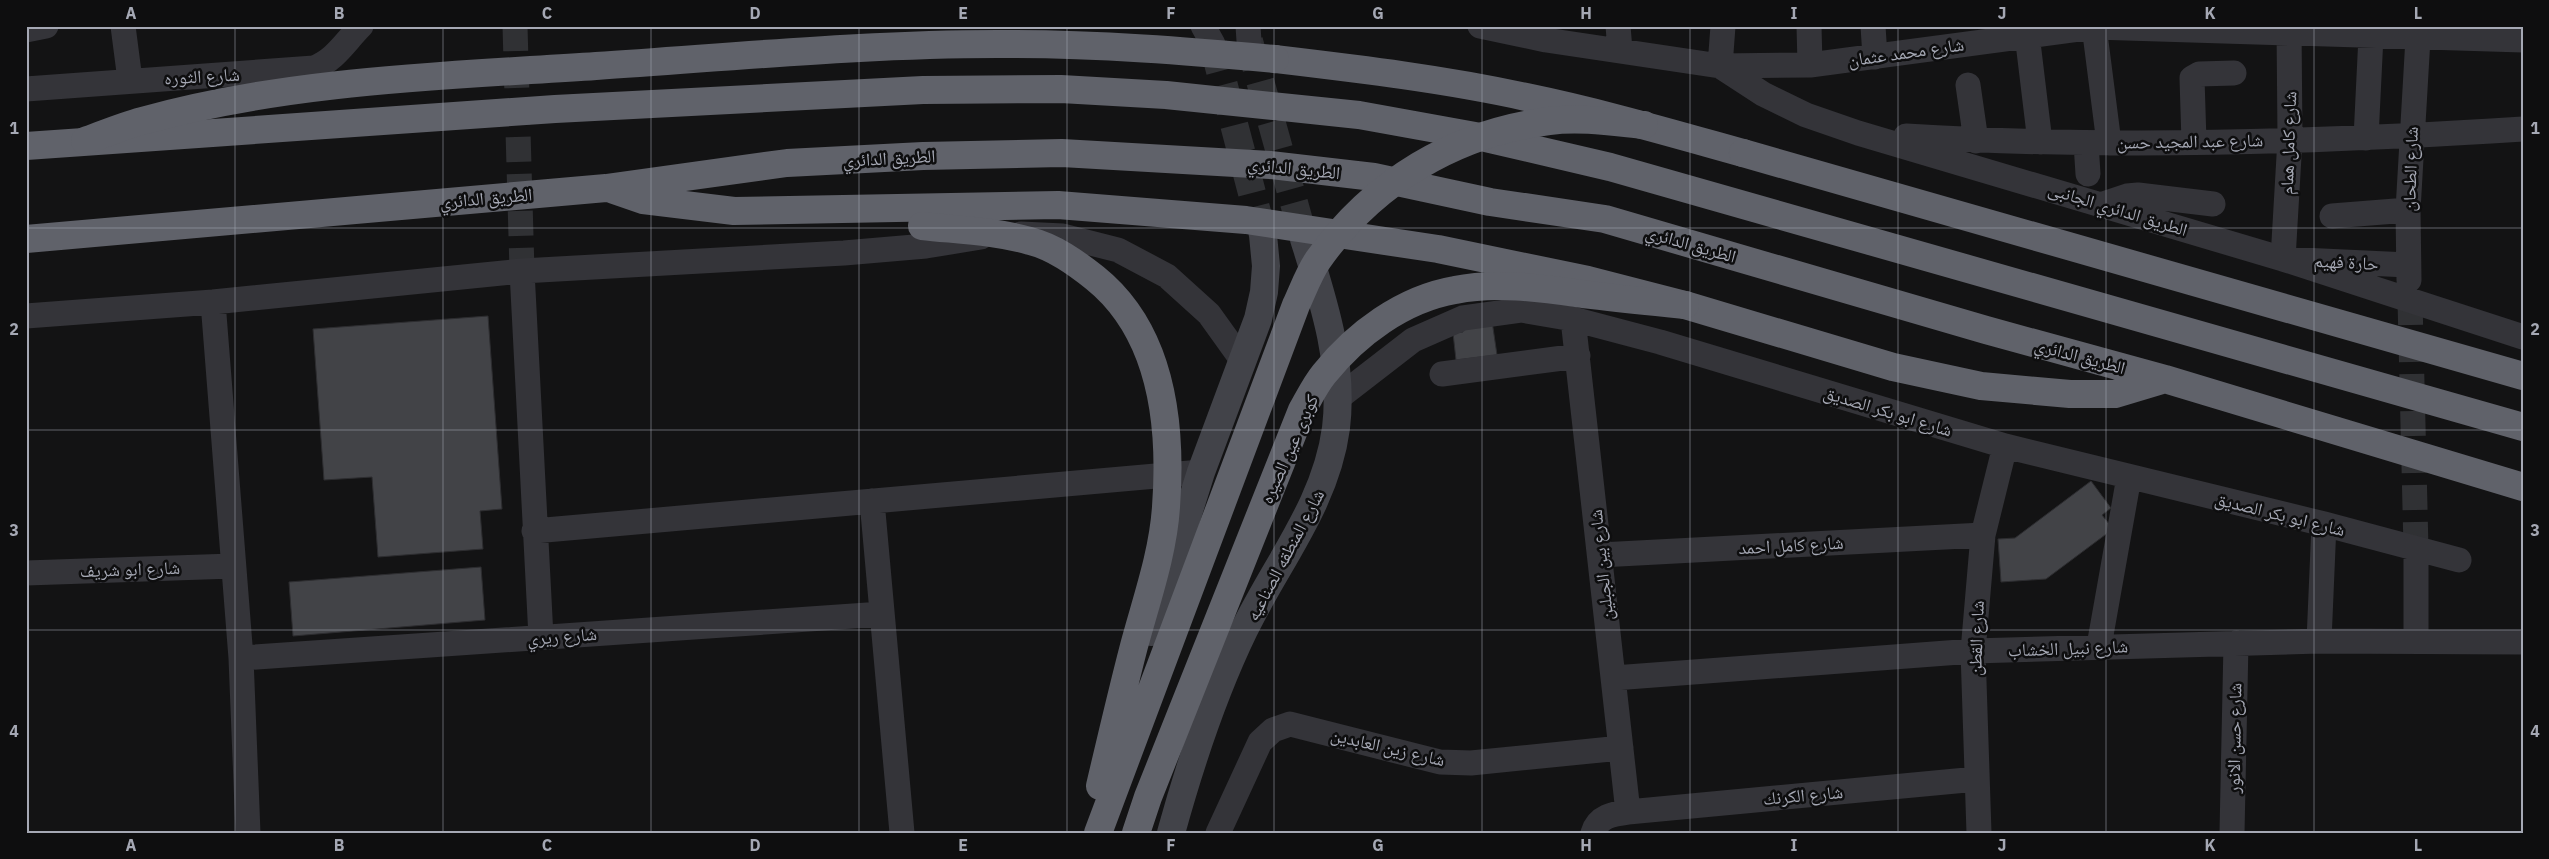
<svg xmlns="http://www.w3.org/2000/svg" width="2549" height="859" font-family="'IBM Plex Sans','Noto Naskh Arabic',sans-serif">
	<style>
		.building { fill: #424347; stroke: #2d2d30 }
		.lines { fill: none; stroke-linecap: round; stroke-linejoin: round }
		.street-tunnel { stroke: #303134; stroke-width: 25; stroke-dasharray: 25 12; stroke-linecap: butt }
		.secondary-tunnel { stroke: #303134; stroke-width: 28; stroke-dasharray: 28 14; stroke-linecap: butt }
		.street { stroke: #343439; stroke-width: 25 }
		.secondary { stroke: #424349; stroke-width: 28 }
		.highway { stroke: #60626a; stroke-width: 28 }
		.highway-bridge { stroke: #60626a; stroke-width: 28 }
		.grid { fill: none; stroke: #a5a8b4; stroke-width: 1; stroke-opacity: 0.55 }
		.labels { text-anchor: middle; dominant-baseline: central; stroke-width: 5; stroke-linejoin: round; paint-order: stroke }
		.street-label { font-size: 18px; fill: #a5a8b4; stroke: #0e0e0f }
		.neatline { fill: none; stroke: #a5a8b4; stroke-width: 2 }
		.grid-label { font-size: 16px; text-anchor: middle; font-weight: bold; fill: #a5a8b4 }
	</style>
	<rect width="100%" height="100%" fill="#131314"/>
	<path class="building" d="M488,316L502,509L480,511L483,549L378,557L372,477L324,480L313,329Z
		M1492,321L1497,355L1456,360L1453,333L1463,332L1462,325Z
		M2091,481L2111,508L2102,515L2113,529L2046,579L2001,582L1998,539L2015,538Z
		M481,567L485,620L293,636L289,582Z"/>
	<g class="lines">
		<path class="street-tunnel" d="M515,26L522,271
			M2410,300L2416,549"/>
		<path class="secondary-tunnel" d="M1249,41L1304,239
			M1213,44L1263,235"/>
		<path class="street" d="M123,26L130,80
			M1203,26L1213,44
			M1248,26L1249,41
			M1480,26L1546,40L1720,66L1810,65L2094,27L2523,40
			M1618,26L1620,50
			M1723,26L1720,66L1763,94L1806,115L1858,133L2283,259L2523,337
			M1809,26L1810,65
			M1873,26L1875,57
			M2026,26L2040,142
			M2094,26L2109,143
			M2289,26L2290,139L2283,259L2408,265
			M26,30L46,26
			M1968,85L1976,141
			M26,89L314,68C335,60 345,42 361,26
			M1906,136C2111,149 2318,142 2523,129
			M2366,138L2371,36
			M2194,142L2192,78L2199,74L2234,73
			M2086,143L2088,174
			M2103,204L2127,196L2138,195L2213,204
			M2332,216L2408,210
			M1021,234L1063,236L1118,250L1167,276L1209,314L1242,360
			M522,271L541,637
			M2409,280L2408,210L2418,38
			M213,302L241,658L248,833
			M26,316L213,302L522,271L844,253L926,246L981,237
			M1573,319L1628,812
			M1442,374L1578,356
			M1338,398L1413,340L1463,318L1521,310L1573,319L1660,342L2005,446L2324,524L2459,560
			M872,501L902,833
			M534,531L1201,472
			M1600,555L1983,535
			M26,573L233,566
			M2416,640V549
			M2319,641L2324,524
			M2099,646L2129,477
			M241,658L882,614
			M1614,678L1973,651L2319,641L2523,642
			M1218,833L1260,742L1273,730L1290,724L1440,762L1471,763L1621,748
			M1593,833C1598,816 1613,814 1628,812L1977,779
			M1979,833L1973,651L1983,535L2005,446
			M2232,833L2236,643"/>
		<path class="secondary" d="M1151,632L1201,472L1258,319L1264,292L1266,266L1263,235
			M1171,833C1190,764 1213,694 1244,630C1277,562 1326,504 1336,428C1344,362 1323,300 1304,239"/>
		<path class="highway" d="M1275,59C1359,69 1444,79 1526,97C1599,112 1671,133 1743,153
			M26,146L555,109L923,90L1061,89L1166,95L1359,115L1486,138L1610,167L2523,427
			M614,190L643,200L734,211L1058,205L1246,220L1438,249L1588,280L1685,305L1893,367L1981,386L2070,394H2115L2165,379
			M26,239L606,188L787,163L923,156L1062,153L1270,165L1374,177L1490,202L1605,219L1986,330L2165,379L2523,487"/>
		<path class="highway-bridge" d="M85,141C104,134 123,126 142,121C289,80 445,76 596,66C734,57 872,43 1011,44C1099,44 1187,51 1275,59
			M1743,153L2523,376
			M922,226C958,230 995,231 1030,241C1054,247 1076,263 1095,278C1162,332 1172,426 1166,507C1163,554 1146,601 1134,646C1122,692 1111,739 1100,786
			M1098,833L1296,305C1303,290 1309,273 1318,260C1373,182 1455,133 1549,121C1581,117 1613,122 1644,125
			M1136,833L1148,797L1302,410C1309,398 1315,385 1324,374C1356,334 1403,299 1455,290C1499,281 1546,289 1590,295C1622,299 1653,302 1685,305"/>
	</g>
	<path class="grid" d="M235,26V833M443,26V833M651,26V833M859,26V833M1067,26V833M1274,26V833M1482,26V833M1690,26V833M1898,26V833M2106,26V833M2314,26V833M26,228H2523M26,430H2523M26,630H2523"/>
	<g class="labels">
		<g class="street-label">
			<text transform="translate(1906 52) rotate(-8)">شارع محمد عثمان</text>
			<text transform="translate(202 76) rotate(-3)">شارع الثوره</text>
			<text transform="translate(2190 141) rotate(-1)">شارع عبد المجيد حسن</text>
			<text transform="translate(2288 143) rotate(-88)">شارع كامل همام</text>
			<text transform="translate(889 158) rotate(-3)">الطريق الدائري</text>
			<text transform="translate(1294 168) rotate(6)">الطريق الدائري</text>
			<text transform="translate(2410 169) rotate(-88)">شارع الطحان</text>
			<text transform="translate(486 198) rotate(-5)">الطريق الدائري</text>
			<text transform="translate(2118 209) rotate(17)">الطريق الدائري الجانبى</text>
			<text transform="translate(1691 244) rotate(16)">الطريق الدائري</text>
			<text transform="translate(2346 262) rotate(3)">حارة فهيم</text>
			<text transform="translate(2080 356) rotate(15)">الطريق الدائري</text>
			<text transform="translate(1888 411) rotate(17)">شارع ابو بكر الصديق</text>
			<text transform="translate(1289 449) rotate(-66)">كوبرى عين الصيره</text>
			<text transform="translate(2280 514) rotate(14)">شارع ابو بكر الصديق</text>
			<text transform="translate(1791 545) rotate(-3)">شارع كامل احمد</text>
			<text transform="translate(1285 555) rotate(-62)">شارع المنطقه الصناعيه</text>
			<text transform="translate(1601 565) rotate(-96)">شارع بين الجبلين</text>
			<text transform="translate(130 569) rotate(-2)">شارع ابو شريف</text>
			<text transform="translate(562 636) rotate(-4)">شارع ريري</text>
			<text transform="translate(1976 638) rotate(-88)">شارع القطن</text>
			<text transform="translate(2068 648) rotate(-2)">شارع نبيل الخشاب</text>
			<text transform="translate(2234 738) rotate(-89)">شارع حسن الانور</text>
			<text transform="translate(1388 747) rotate(13)">شارع زين العابدين</text>
			<text transform="translate(1803 795) rotate(-5)">شارع الكرنك</text>
		</g>
	</g>
	<rect width="2549" height="859" fill="none" stroke="#0e0e0f" stroke-width="55"/>
	<rect x="28" y="28" width="2494" height="804" class="neatline"/>
	<g class="grid-label">
		<text x="131" y="19">A</text>
		<text x="339" y="19">B</text>
		<text x="547" y="19">C</text>
		<text x="755" y="19">D</text>
		<text x="963" y="19">E</text>
		<text x="1171" y="19">F</text>
		<text x="1378" y="19">G</text>
		<text x="1586" y="19">H</text>
		<text x="1794" y="19">I</text>
		<text x="2002" y="19">J</text>
		<text x="2210" y="19">K</text>
		<text x="2418" y="19">L</text>
		<text x="14" y="134">1</text>
		<text x="2535" y="134">1</text>
		<text x="14" y="335">2</text>
		<text x="2535" y="335">2</text>
		<text x="14" y="536">3</text>
		<text x="2535" y="536">3</text>
		<text x="14" y="737">4</text>
		<text x="2535" y="737">4</text>
		<text x="131" y="851">A</text>
		<text x="339" y="851">B</text>
		<text x="547" y="851">C</text>
		<text x="755" y="851">D</text>
		<text x="963" y="851">E</text>
		<text x="1171" y="851">F</text>
		<text x="1378" y="851">G</text>
		<text x="1586" y="851">H</text>
		<text x="1794" y="851">I</text>
		<text x="2002" y="851">J</text>
		<text x="2210" y="851">K</text>
		<text x="2418" y="851">L</text>
	</g>
</svg>
